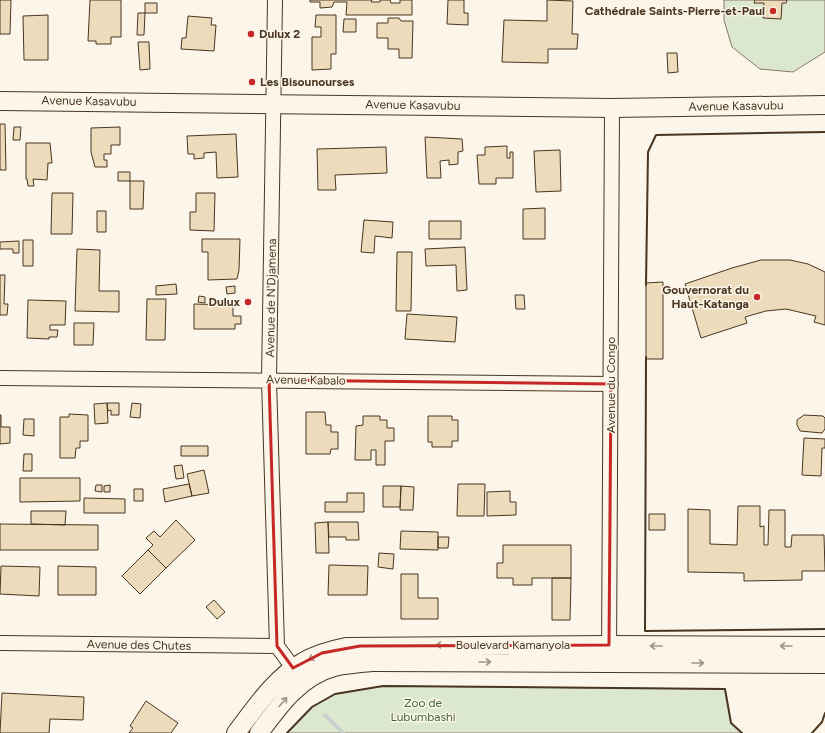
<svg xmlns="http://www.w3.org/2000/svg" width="825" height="733" font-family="Figtree,sans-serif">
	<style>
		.green { fill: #dce7d0; stroke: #887966 }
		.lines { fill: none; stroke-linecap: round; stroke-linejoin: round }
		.stream { stroke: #c9cecd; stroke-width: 3.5 }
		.building { fill: #ecdcbc; stroke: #4a3520 }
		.minor-casing { stroke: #4a3520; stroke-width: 16 }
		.major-casing { stroke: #4a3520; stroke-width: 20 }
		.minor { stroke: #fbf6e9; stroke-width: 14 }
		.major { stroke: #fbf6e9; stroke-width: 18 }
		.wall { stroke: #4a3520; stroke-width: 2 }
		.oneway { stroke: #a29684 }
		.marked { fill: none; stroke: #c62828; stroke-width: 3; stroke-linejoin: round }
		.poi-dot { fill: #c62828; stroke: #fbf6e9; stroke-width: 1.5 }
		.labels { text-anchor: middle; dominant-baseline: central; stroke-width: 3; stroke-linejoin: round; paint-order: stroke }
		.poi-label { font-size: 12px; font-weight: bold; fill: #4a3520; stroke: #fbf6e9; text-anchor: end }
		.street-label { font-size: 12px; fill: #4a3520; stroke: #fbf6e9 }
		.park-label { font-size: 12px; fill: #436837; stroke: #fbf6e9 }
	</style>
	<rect width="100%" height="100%" fill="#fbf6e9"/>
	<path class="green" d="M724,0H825V52L793,72L760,69L732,47L724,20Z
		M383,686L725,689L731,723L742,733H287L312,707L335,694Z"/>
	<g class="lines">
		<path class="stream" d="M325,715L343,733"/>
	</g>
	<path class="building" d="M0,0H11L10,34H0Z
		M90,0H121V37H111V44H96V41H88Z
		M310,0H372L371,2H380V0H390L391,3H400V0H412V15H346L347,2H334L332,7L320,8V2H310Z
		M448,0H464V13H468V25L447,24Z
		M547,0L573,1L572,34H578L577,49H548V63L502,62L504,20L547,21Z
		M755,0H787L786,3H782L781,19L763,18L764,3H754Z
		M145,3H157V13H145Z
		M138,13H145L144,35H137Z
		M48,15V60H24L23,16Z
		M316,15H336V54H331V69L312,70V37H321V27H315Z
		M188,16L212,18L211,25H216L214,51L181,49L182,38H186Z
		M388,18H399L401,21H413L412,58H399V49H388V38H377V23H388Z
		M344,19H356V32H343Z
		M138,42H149L150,69L140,70Z
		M667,53H677L678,72L668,73Z
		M0,124H5L6,170H0Z
		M14,127H21L20,140H13Z
		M120,127V145H111V154H104V160H107V167H95L91,152V128Z
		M236,134L238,177L217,178L216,152L204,153V158L194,159V154H188L187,136Z
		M425,137L462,139L463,151L458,152V164L449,165V160L440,161L441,178H427Z
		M26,143H50L52,163H48L47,180L33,179L34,186H28L27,179H26Z
		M507,146V158H510V152H513V178H496V184H479L477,155H485V147Z
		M386,147L387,173L335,175L336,190H318L317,149Z
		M560,150L561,191L536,192L534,151Z
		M118,172H130V181H118Z
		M130,181H144L143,209H130Z
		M52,193H73L72,234H51Z
		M196,193H215L214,231L190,230V212H196Z
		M545,208V239H523V209Z
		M97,211H106V232H97Z
		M364,220L393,222L392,238L375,236L374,253L361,252Z
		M429,221H461V239H429Z
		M202,239H240L239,270L237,279L208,280V252H202Z
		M23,240H33V266H23Z
		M19,241V253H13V249H0V242Z
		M465,247L467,290L457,291L456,265L426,266L425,249Z
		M77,249L100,250L99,291H119V312L75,311Z
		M397,252H412L411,311H396Z
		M761,260H790L808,264L825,272V325L814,322L816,316L786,309L766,311L745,317L747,323L701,338L685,284L732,268Z
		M0,275H5L4,304H8L7,315H0Z
		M663,282V359H646V283Z
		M176,284L177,294L156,295V286Z
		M235,286V293L227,294L226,287Z
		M515,295H524L525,309H516Z
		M199,296L205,297V303L198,302Z
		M147,299H166L165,340H146Z
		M28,300L66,301L65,325H50V330H58L57,337H49V339L27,338Z
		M194,304L233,305V316H241V324H235V329H194Z
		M407,314L457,317L455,342L405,339Z
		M74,323H94L93,345H74Z
		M107,403L108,423L95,424L94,404Z
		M107,403H119V415H111V410L108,411Z
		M132,403L141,404L140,418L130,417Z
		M306,412H325L326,425H331V432H338V449H331L330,454H306Z
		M69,414L88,415V441H80V448H76L75,458H60V417H69Z
		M0,415H1V427H10V443L0,444Z
		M804,415L823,416L825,418V429L822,433L800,431L797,425V420Z
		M363,416H380V420H387V428H394V441H385V465H376V450H371V460H355L356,426L363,425Z
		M428,416H452V420H458V441H452V447H432V442H428Z
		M24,419H34V436L23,435Z
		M804,438L825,439V448H822L821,476L802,475Z
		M181,446H208V456H181Z
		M24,454H32V471H23Z
		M182,465L184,478L176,479L174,466Z
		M204,470L209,493L192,496L187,474Z
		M20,478H80V501L20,502Z
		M189,484L192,496L165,502L163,489Z
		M458,484H485L484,516H457Z
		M96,485H102V492L95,491Z
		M110,485V492H104V486Z
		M383,486H401L400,507H383Z
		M401,486L414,487L413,510H400Z
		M134,489H143V501H134Z
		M510,491V502H516V515L487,516V492Z
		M347,493H364V512H325V502H347Z
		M84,498L125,499V513H84Z
		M738,506H760V527L764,526V545H768L769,510H785V547H791L792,535H824L825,571H802V580L744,581V573L688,572V509L710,510V544L737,545Z
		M31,511H66L65,525L31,524Z
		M649,514H665V530H649Z
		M176,520L195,540L166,568L148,550L153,545L146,538L154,531L160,537Z
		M328,522L329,553H316L315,523Z
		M328,522H358L359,540H346V537H329Z
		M0,524L98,525V550H0Z
		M401,531L438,532V550L400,549Z
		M438,537H449L448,548H438Z
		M503,545H571V578H532V585H513V578H497V563H503Z
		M148,550L166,568L140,594L122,576Z
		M379,553L394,554L393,569L378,567Z
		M329,565L368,566L367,595H328Z
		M1,566L40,567L39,596L0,594Z
		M58,566L96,567V595H58Z
		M401,574H418V598H438V619H401Z
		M552,578H571L570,620H552Z
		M214,600L225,612L217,619L206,607Z
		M2,693L84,697L83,720L50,719L49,733H0Z
		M146,701L178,723L171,733H129L133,728L130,726Z"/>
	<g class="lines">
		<g class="minor-casing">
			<path id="minor" d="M275,0L269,380L277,646L299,676
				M0,378L611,384
				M0,643L277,646
				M609,656L612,108"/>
		</g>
		<g class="major-casing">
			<path id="major" d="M0,101L612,108L825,105
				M236,733C255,708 275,678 303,662C316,654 331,650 346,647L609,645L825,646
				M259,733C279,706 300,676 334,667C347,664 361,663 374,662L825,664"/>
		</g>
		<use href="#minor" class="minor"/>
		<use href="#major" class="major"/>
		<path class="wall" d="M646,285L648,152L656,135L825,132
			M646,357L645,631L825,629
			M287,733L312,707L335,694L383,686L725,689L731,723L742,733
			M812,733L822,722L825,713"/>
	</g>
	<defs><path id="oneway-shaft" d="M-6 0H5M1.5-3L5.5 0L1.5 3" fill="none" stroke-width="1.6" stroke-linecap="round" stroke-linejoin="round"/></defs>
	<g class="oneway">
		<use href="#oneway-shaft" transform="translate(442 645) rotate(180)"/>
		<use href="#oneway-shaft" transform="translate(656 646) rotate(-180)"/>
		<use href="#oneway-shaft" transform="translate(786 646) rotate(-180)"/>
		<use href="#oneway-shaft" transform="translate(314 657) rotate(155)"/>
		<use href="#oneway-shaft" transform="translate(485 662)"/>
		<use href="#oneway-shaft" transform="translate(698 663)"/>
		<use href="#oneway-shaft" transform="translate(283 702) rotate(-49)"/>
	</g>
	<path class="marked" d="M269,380L611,384L609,645L360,646L322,653L293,668L277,646Z"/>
	<g class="poi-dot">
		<circle cx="773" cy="11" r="4"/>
		<circle cx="251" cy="34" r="4"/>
		<circle cx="252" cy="82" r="4"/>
		<circle cx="757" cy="297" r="4"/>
		<circle cx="248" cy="302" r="4"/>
	</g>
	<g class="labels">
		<g class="poi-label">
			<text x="765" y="11">Cathédrale Saints-Pierre-et-Paul</text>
			<text x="259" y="34" text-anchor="start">Dulux 2</text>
			<text x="260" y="82" text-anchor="start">Les Bisounourses</text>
			<text x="749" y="290">Gouvernorat du<tspan x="749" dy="14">Haut-Katanga</tspan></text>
			<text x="240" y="302">Dulux</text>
		</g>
		<g class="street-label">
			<text transform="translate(89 101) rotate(1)">Avenue Kasavubu</text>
			<text transform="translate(413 105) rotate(1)">Avenue Kasavubu</text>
			<text transform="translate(736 106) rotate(-1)">Avenue Kasavubu</text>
			<text transform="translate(271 298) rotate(-89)">Avenue de N'Djamena</text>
			<text transform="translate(306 380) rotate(1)">Avenue Kabalo</text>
			<text transform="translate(611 385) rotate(-90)">Avenue du Congo</text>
			<text transform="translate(139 645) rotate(1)">Avenue des Chutes</text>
			<text x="513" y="645">Boulevard Kamanyola</text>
		</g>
		<g class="park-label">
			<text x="423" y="703">Zoo de<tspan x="423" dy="14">Lubumbashi</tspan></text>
		</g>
	</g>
</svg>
